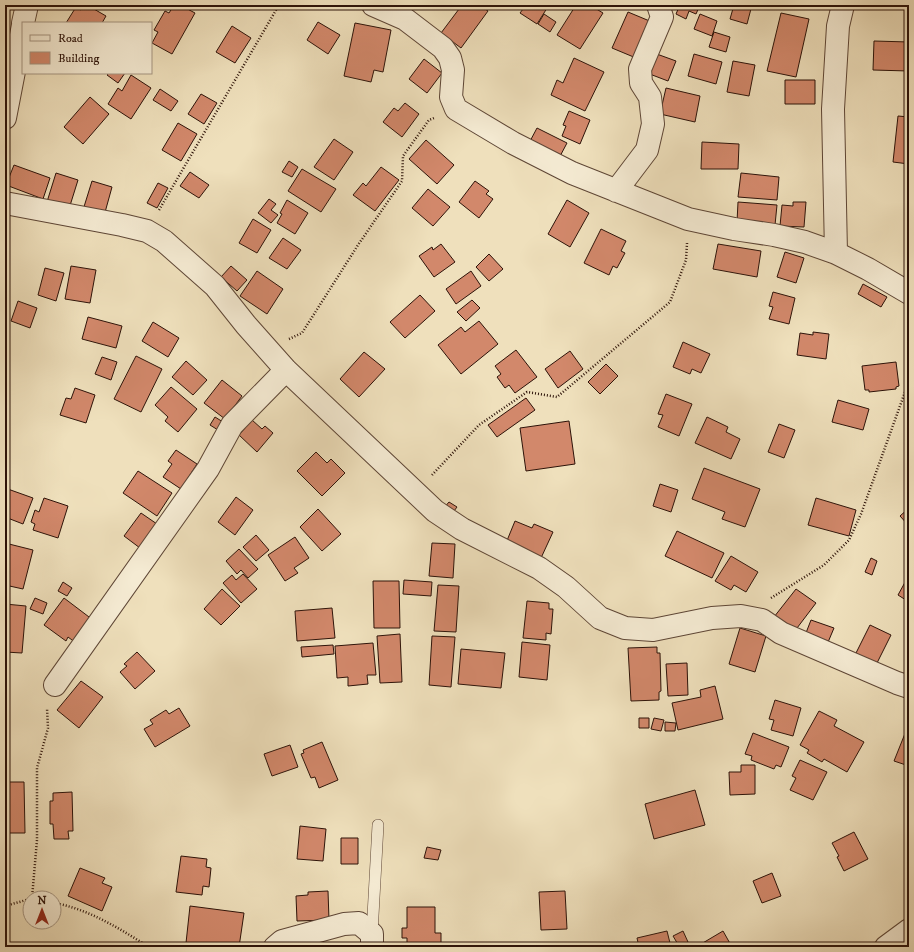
<svg xmlns="http://www.w3.org/2000/svg" width="914" height="952" font-family="'IM FELL DW Pica',serif">
	<style>
		.building { fill: #d2886b; stroke: #2d1309 }
		.lines { fill: none; stroke-linecap: round; stroke-linejoin: round }
		.service-casing { stroke: #5e4636; stroke-width: 12 }
		.minor-casing { stroke: #5e4636; stroke-width: 24 }
		.path { stroke: #2d1309; stroke-width: 2.5; stroke-dasharray: 1 2; stroke-linecap: butt }
		.service { stroke: #f5ebd3; stroke-width: 11 }
		.minor { stroke: #f5ebd3; stroke-width: 22 }
	</style>
	<rect width="100%" height="100%" fill="#efe0bc"/>
	<filter id="stains"><feTurbulence type="fractalNoise" baseFrequency=".005" numOctaves="4"/><feColorMatrix values="0 0 0 0 .2 0 0 0 0 .09 0 0 0 0 .02 0 0 0 .5 -.17"/></filter>
	<radialGradient id="worn" r=".72"><stop offset=".6" stop-color="#630" stop-opacity="0"/><stop offset="1" stop-color="#630" stop-opacity=".3"/></radialGradient>
	<path class="building" d="M84,5H87L106,16L102,23H66L76,7L81,10Z
		M174,5H180L195,13L172,54L152,43L158,32L154,30L165,11L169,13Z
		M462,5H479L488,11L461,48L441,33Z
		M526,5H549L537,24L520,13Z
		M576,5H590L603,13L580,49L557,35Z
		M675,5H700L696,14L689,11L686,19L676,14L679,7Z
		M734,5H752L747,24L730,19Z
		M628,12L652,22L636,58L612,48Z
		M781,13L809,19L796,77L767,71Z
		M544,14L556,22L550,32L538,24Z
		M700,14L717,21L712,36L694,29Z
		M318,22L340,35L328,54L307,40Z
		M355,23L391,30L383,72L374,70L371,82L344,76Z
		M232,26L251,38L235,63L216,52Z
		M714,32L730,37L726,52L709,47Z
		M874,41L909,42V71L873,70Z
		M654,53L676,61L668,81L647,73Z
		M694,54L722,62L716,84L688,76Z
		M574,58L604,72L585,111L551,95L557,80L563,83Z
		M424,59L442,73L427,93L409,79Z
		M733,61L755,65L749,96L727,92Z
		M109,73H125L118,83L107,75Z
		M131,75L151,88L131,119L108,104L118,88L122,91Z
		M785,80H815V104H785Z
		M666,88L700,96L695,122L660,114Z
		M160,89L178,101L171,111L153,100Z
		M201,94L217,103L204,124L188,114Z
		M90,97L109,114L83,144L64,127Z
		M405,103L419,114L402,137L383,122L394,108L398,111Z
		M569,111L590,120L580,144L562,136L566,126L563,125Z
		M898,116L909,117V164L893,162Z
		M178,123L197,134L181,161L162,150Z
		M537,128L567,143L558,160L528,145Z
		M334,139L353,152L334,180L314,167Z
		M426,140L454,165L437,184L409,159Z
		M702,142L739,144L738,169H701Z
		M289,161L298,167L292,177L282,172Z
		M14,165L50,178L43,199L6,185Z
		M381,167L399,180L375,211L353,195L363,183L366,186Z
		M302,169L336,189L321,212L288,191Z
		M190,172L209,185L199,198L180,186Z
		M56,173L78,180L68,212L46,205Z
		M741,173L779,177L777,200L738,197Z
		M92,181L112,187L104,216L83,210Z
		M475,181L489,191L486,194L493,199L479,218L459,202Z
		M158,183L168,188L157,208L147,203Z
		M428,189L450,207L433,226L412,208Z
		M269,199L276,204L271,210L278,215L271,223L258,213Z
		M287,200L308,213L295,234L277,223L282,214L280,213Z
		M567,200L589,213L570,247L548,234Z
		M738,202L777,205L775,225L737,222Z
		M793,202H806L804,227L780,226L782,205L793,206Z
		M253,219L271,230L257,253L239,243Z
		M601,229L626,241L621,251L625,253L617,268L613,266L609,275L584,263Z
		M283,238L301,250L287,269L269,258Z
		M441,244L455,262L434,277L419,256L432,247L433,250Z
		M718,244L761,251L757,277L713,269Z
		M785,252L804,258L796,283L777,277Z
		M489,254L503,269L489,281L476,267Z
		M71,266L96,270L90,303L65,299Z
		M231,266L247,280L237,291L221,277Z
		M45,268L64,273L56,301L38,295Z
		M257,271L283,289L267,314L240,296Z
		M471,271L481,286L456,304L446,289Z
		M863,284L887,297L881,307L858,294Z
		M773,292L795,298L789,324L769,319L773,307L769,306Z
		M420,295L435,311L405,338L390,322Z
		M472,300L480,308L466,321L457,312Z
		M18,301L37,308L30,328L11,321Z
		M88,317L122,326L116,348L82,339Z
		M479,321L498,344L461,374L438,345L461,327L465,332Z
		M153,322L179,338L168,357L142,341Z
		M813,332L829,334L826,359L797,355L800,333L813,335Z
		M683,342L710,354L701,373L692,369L690,374L673,367Z
		M516,350L537,377L515,393L509,385L505,388L497,377L501,374L495,366Z
		M570,351L583,369L558,388L545,369Z
		M364,352L385,369L359,397L340,379Z
		M136,356L162,369L141,412L114,399Z
		M102,357L117,362L111,380L95,374Z
		M186,361L207,380L193,395L172,377Z
		M896,362L899,386L896,387V389L869,392V390H865L862,366Z
		M606,364L618,376L600,394L588,382Z
		M222,380L242,396L225,419L204,403Z
		M171,387L197,409L178,432L165,421L168,417L155,405Z
		M75,388L95,395L86,423L60,415L66,398L71,399Z
		M666,394L692,404L679,436L658,427L663,415L658,414Z
		M526,398L535,410L497,437L488,425Z
		M838,400L869,409L863,430L832,422Z
		M215,417L223,422L218,430L210,425Z
		M707,417L728,427L726,432L740,439L731,459L695,443Z
		M252,420L262,429L265,426L273,433L257,452L239,435Z
		M569,421L575,464L526,471L520,428Z
		M779,424L795,430L784,458L768,452Z
		M176,450L197,464L181,489L163,477L172,464L168,461Z
		M316,452L327,463L331,459L345,473L322,496L297,471Z
		M704,468L760,489L745,527L722,519L725,512L692,499Z
		M138,471L172,493L157,516L123,493Z
		M660,484L678,490L671,512L653,506Z
		M5,488L33,498L23,524L5,517Z
		M236,497L253,510L235,535L218,522Z
		M44,498L68,506L58,538L33,530L35,524L31,522L35,510L39,512Z
		M816,498L856,510L849,536L808,525Z
		M449,502L457,507L451,515L443,509Z
		M909,508V526L900,516Z
		M318,509L341,534L322,551L300,527Z
		M141,513L157,524L140,548L124,536Z
		M515,521L532,528L534,524L553,532L541,558L506,543Z
		M677,531L724,553L712,578L665,556Z
		M256,535L269,550L256,561L243,547Z
		M295,537L309,558L294,568L298,573L285,581L268,555Z
		M5,543L33,550L23,589L5,585Z
		M432,543L455,544L453,578L429,576Z
		M239,549L258,569L248,578L241,570L237,574L226,561Z
		M731,556L758,572L746,592L734,585L731,590L715,581Z
		M871,558L877,561L872,575L865,572Z
		M243,574L257,589L241,603L223,583L232,575L236,580Z
		M909,575V602L898,595Z
		M404,580L432,582L431,596L403,594Z
		M373,581H399L400,628H374Z
		M63,582L72,588L67,596L58,591Z
		M438,585L459,586L456,632L434,631Z
		M222,589L240,606L221,625L204,609Z
		M796,589L816,603L794,632L774,617Z
		M35,598L47,603L43,614L30,609Z
		M64,598L93,620L76,643L68,637L66,641L44,625Z
		M527,601L549,603V609H553L551,634L546,633V640L523,638Z
		M5,604L26,606L22,653L5,652Z
		M332,608L335,638L297,641L295,611Z
		M811,620L834,628L826,647L804,638Z
		M870,625L891,635L875,667L854,657Z
		M740,628L766,636L755,672L729,664Z
		M400,634L402,682L380,683L377,636Z
		M432,636L455,637L451,687L429,685Z
		M522,642L550,645L547,680L519,677Z
		M373,643L376,675H367L368,684L348,686V677L337,678L335,646Z
		M333,645L334,654L302,657L301,647Z
		M657,647V653H660L661,691L659,692V700L631,701L628,648Z
		M461,649L505,653L501,688L458,684Z
		M137,652L155,671L135,689L120,672L127,666L124,664Z
		M687,663L688,695L668,696L666,664Z
		M81,681L103,697L79,728L57,710Z
		M715,686L723,719L678,730L672,703L701,697L700,690Z
		M775,700L801,708L793,736L771,730L774,720L769,719Z
		M179,708L190,726L155,747L144,729L153,724L150,720L166,710L169,714Z
		M819,711L837,720L834,726L864,742L847,772L824,759L822,762L807,753L809,750L800,745Z
		M639,718H649V728H639Z
		M654,718L664,720L661,731L651,729Z
		M665,722L676,723L675,731H665Z
		M906,731L909,732V766L894,761Z
		M753,733L789,747L781,767L776,765L774,769L751,760L752,756L745,754Z
		M322,742L338,780L319,788L315,777L311,778L301,754L304,753L303,750Z
		M290,745L298,767L272,776L264,754Z
		M800,760L827,772L813,800L790,790L796,778L792,776Z
		M741,765H755V794L730,795L729,772H741Z
		M5,782H24L25,833H5Z
		M695,790L705,825L654,839L645,804Z
		M72,792L73,831H68L69,839H54L53,824H50V801H53V793Z
		M300,826L326,829L323,861L297,859Z
		M854,832L868,859L844,871L837,857L839,856L832,843Z
		M341,838H358V864H341Z
		M427,847L441,850L438,860L424,858Z
		M181,856L207,859L206,867L211,868L209,887L203,886L202,895L176,892Z
		M80,868L105,878L102,883L112,887L102,911L68,896Z
		M772,873L781,896L762,903L753,881Z
		M328,891L329,920L297,921L296,896L308,895V892Z
		M565,891L567,929L541,930L539,892Z
		M190,906L244,913L239,947H215L186,943Z
		M407,907H435V933H441V947H407V938H402V928H407Z
		M667,931L671,947H639L637,938Z
		M683,931L688,942L679,946L673,936Z
		M723,931L732,947H696Z"/>
	<g class="lines">
		<g class="service-casing">
			<path id="service" d="M372,934L378,825"/>
		</g>
		<g class="minor-casing">
			<path id="minor" d="M373,5L405,19L443,48L450,58L453,70L451,97L456,109L513,143L572,173L688,219L734,229L774,235L805,242L836,253L868,269L909,293
				M23,23L27,5
				M5,118L23,25
				M616,191L647,150L653,124L650,97L641,83L640,69L662,17L658,5
				M5,203L122,225L147,231L164,241L215,286L246,325L286,370L435,511L462,529L539,568L566,587L600,618L625,628L653,630L712,618L741,616L762,620L781,633L897,683L909,687
				M836,253L833,109L838,26L843,5
				M55,685L208,469L232,425L286,370
				M275,947L282,941L344,924L359,923L372,934V947
				M886,947L909,930"/>
		</g>
		<path class="path" d="M159,210L279,5
			M289,339L302,333L358,245L402,181L403,156L429,120L434,118
			M909,347V367
			M432,475L479,425L527,392L557,397L670,302L686,260L687,243
			M771,598L824,565L849,540L861,514L909,381
			M32,898L37,840V768L48,728L47,708
			M54,903C89,909 120,929 149,947
			M5,906L30,899"/>
		<use href="#service" class="service"/>
		<use href="#minor" class="minor"/>
	</g>
	<rect width="914" height="952" fill="none" stroke="#efe0bc" stroke-width="20"/>
	<rect x="6" y="6" width="902" height="940" fill="none" stroke="#2d1309" stroke-width="2"/>
	<rect x="10" y="10" width="894" height="932" fill="none" stroke="#2d1309"/>
	<rect x="22" y="22" width="130" height="52" fill="#f5ebd3" stroke="#a59582"/>
	<rect x="30" y="35" width="20" height="6" fill="#f5ebd3" stroke="#a59582"/>
	<text x="58" y="42" font-size="12" fill="#2d1309">Road</text>
	<rect x="30" y="52" width="20" height="12" fill="#d2886b" stroke="#a59582"/>
	<text x="58" y="62" font-size="12" fill="#2d1309">Building</text>
	<g transform="translate(42 910)"><circle r="19" fill="#f5ebd3" stroke="#a59582"/>
	<path d="M0-3L7 15L0 10L-7 15Z" fill="#8f2418"/>
	<text y="-6" font-size="11" font-weight="bold" text-anchor="middle" fill="#2d1309">N</text>
	</g>
	<rect width="100%" height="100%" filter="url(#stains)"/>
	<rect width="100%" height="100%" fill="url(#worn)"/>
</svg>
